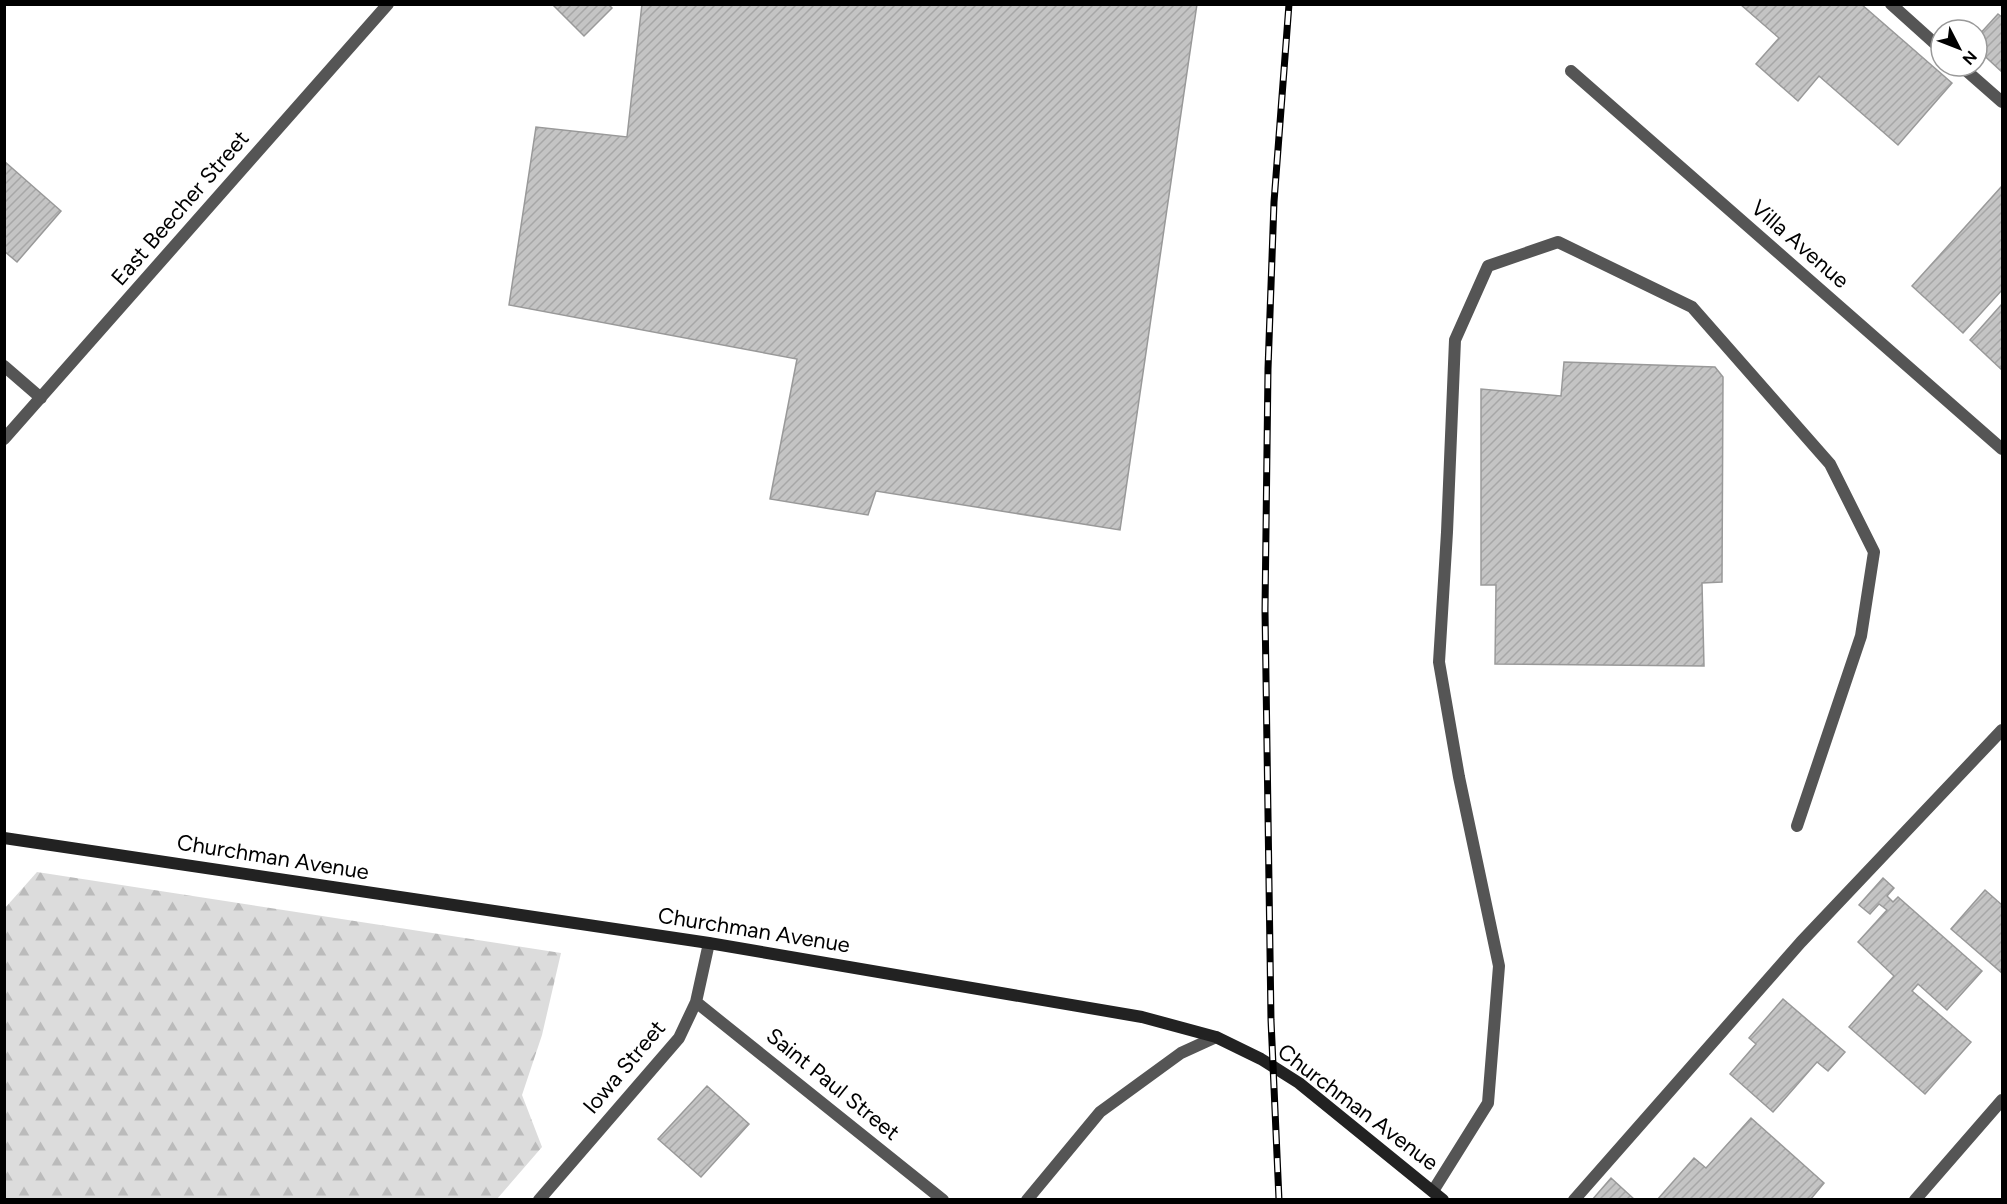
<svg xmlns="http://www.w3.org/2000/svg" width="2007" height="1204" font-family="Figtree,sans-serif">
	<style>
		.forest { fill: url(#forest-firs) }
		.building { fill: url(#building-hatch); stroke: #999; stroke-width: 1.5 }
		.lines { fill: none; stroke-linecap: round; stroke-linejoin: round }
		.service { stroke: #555; stroke-width: 12 }
		.minor { stroke: #555; stroke-width: 12 }
		.tertiary { stroke: #555; stroke-width: 12 }
		.secondary { stroke: #222; stroke-width: 12 }
		.rail-casing { stroke: #000; stroke-width: 7 }
		.rail { stroke: #fff; stroke-width: 4.5; stroke-dasharray: 14; stroke-linecap: butt }
		.labels { text-anchor: middle; dominant-baseline: central; stroke-width: 4.5; stroke-linejoin: round; paint-order: stroke }
		.street-label { font-size: 22px; fill: #000; stroke: #fff }
	</style>
	<defs>
		<pattern id="forest-firs" width="22" height="20" patternUnits="userSpaceOnUse" patternTransform="scale(1.5)"><rect width="22" height="20" fill="#dcdcdc"/><path d="M5 1l3.5 6h-7zM16 11l3.5 6h-7z" fill="#bbb"/></pattern>
		<pattern id="building-hatch" width="6" height="6" patternUnits="userSpaceOnUse" patternTransform="scale(1.5)"><rect width="6" height="6" fill="#c4c4c4"/><path d="M-1 1l2-2M0 6l6-6M5 7l2-2" fill="none" stroke="#a7a7a7"/></pattern>
	</defs>
	<rect width="100%" height="100%" fill="#fff"/>
	<path class="forest" d="M37,872L561,953L542,1035L522,1095L542,1147L497,1199H5V908Z"/>
	<path class="building" d="M552,4H608L612,8L584,36Z
		M642,4H1197L1120,530L876,491L868,515L770,499L797,359L509,305L536,127L627,137Z
		M1740,4H1861L1952,83L1898,145L1819,76L1798,101L1756,64L1779,38Z
		M1998,14L2002,17V72L1977,49V37Z
		M4,161L61,211L17,262L4,251Z
		M2002,186V290L1963,333L1912,286Z
		M2002,304V370L1970,340Z
		M1564,362L1715,367L1723,377L1722,582L1702,583L1704,666L1495,664L1496,585H1481V389L1561,396Z
		M1883,878L1894,888L1887,896L1893,902L1898,897L1982,971L1947,1010L1918,984L1912,991L1971,1042L1925,1094L1849,1027L1894,976L1858,942L1887,910L1879,904L1870,914L1859,905Z
		M1985,890L2002,905V973L1951,929Z
		M1783,999L1845,1052L1828,1071L1817,1062L1773,1112L1730,1074L1756,1044L1749,1038Z
		M707,1086L749,1124L701,1177L658,1139Z
		M1751,1118L1824,1183L1810,1200H1657L1694,1158L1706,1168Z
		M1611,1178L1635,1200H1592Z"/>
	<g class="lines">
		<path class="service" d="M1891,4L1941,49
			M1961,66L2002,102
			M1433,1191L1488,1103L1499,966L1459,777L1439,662L1447,532L1455,340L1488,266L1558,242L1692,307L1830,464L1874,552L1861,636L1797,826
			M1574,1200L1801,942L2002,730"/>
		<path class="minor" d="M1571,71L2002,449
			M4,366L41,398
			M4,439L388,4
			M696,1002L943,1200
			M539,1200L679,1038L696,1002L709,943
			M1027,1200L1100,1112L1181,1053L1216,1037"/>
		<path class="tertiary" d="M1915,1200L2002,1100"/>
		<path class="secondary" d="M4,838L709,943L1142,1017L1216,1037L1261,1059L1299,1083L1443,1200"/>
		<g class="rail-casing">
			<path id="rail" d="M1279,1200L1271,1020L1265,610L1268,369L1274,202L1289,4"/>
		</g>
		<use href="#rail" class="rail"/>
	</g>
	<g class="labels">
		<g class="street-label">
			<text transform="translate(180 208) rotate(-49)">East Beecher Street</text>
			<text transform="translate(1800 244) rotate(41)">Villa Avenue</text>
			<text transform="translate(273 857) rotate(9)">Churchman Avenue</text>
			<text transform="translate(754 930) rotate(9)">Churchman Avenue</text>
			<text transform="translate(624 1067) rotate(-50)">Iowa Street</text>
			<text transform="translate(833 1084) rotate(39)">Saint Paul Street</text>
			<text transform="translate(1358 1107) rotate(37)">Churchman Avenue</text>
		</g>
	</g>
	<rect width="2007" height="1204" fill="none" stroke="#000000" stroke-width="12"/>
	<g transform="translate(1959 48) rotate(132)"><circle r="28" fill="#ffffff" stroke="#999999" stroke-width="1.5"/>
	<path d="M0-4.5L10 22L0 15L-10 22Z" fill="#000000"/>
	<text y="-9" font-size="16" font-weight="bold" text-anchor="middle" fill="#000000">N</text>
	</g>
</svg>
